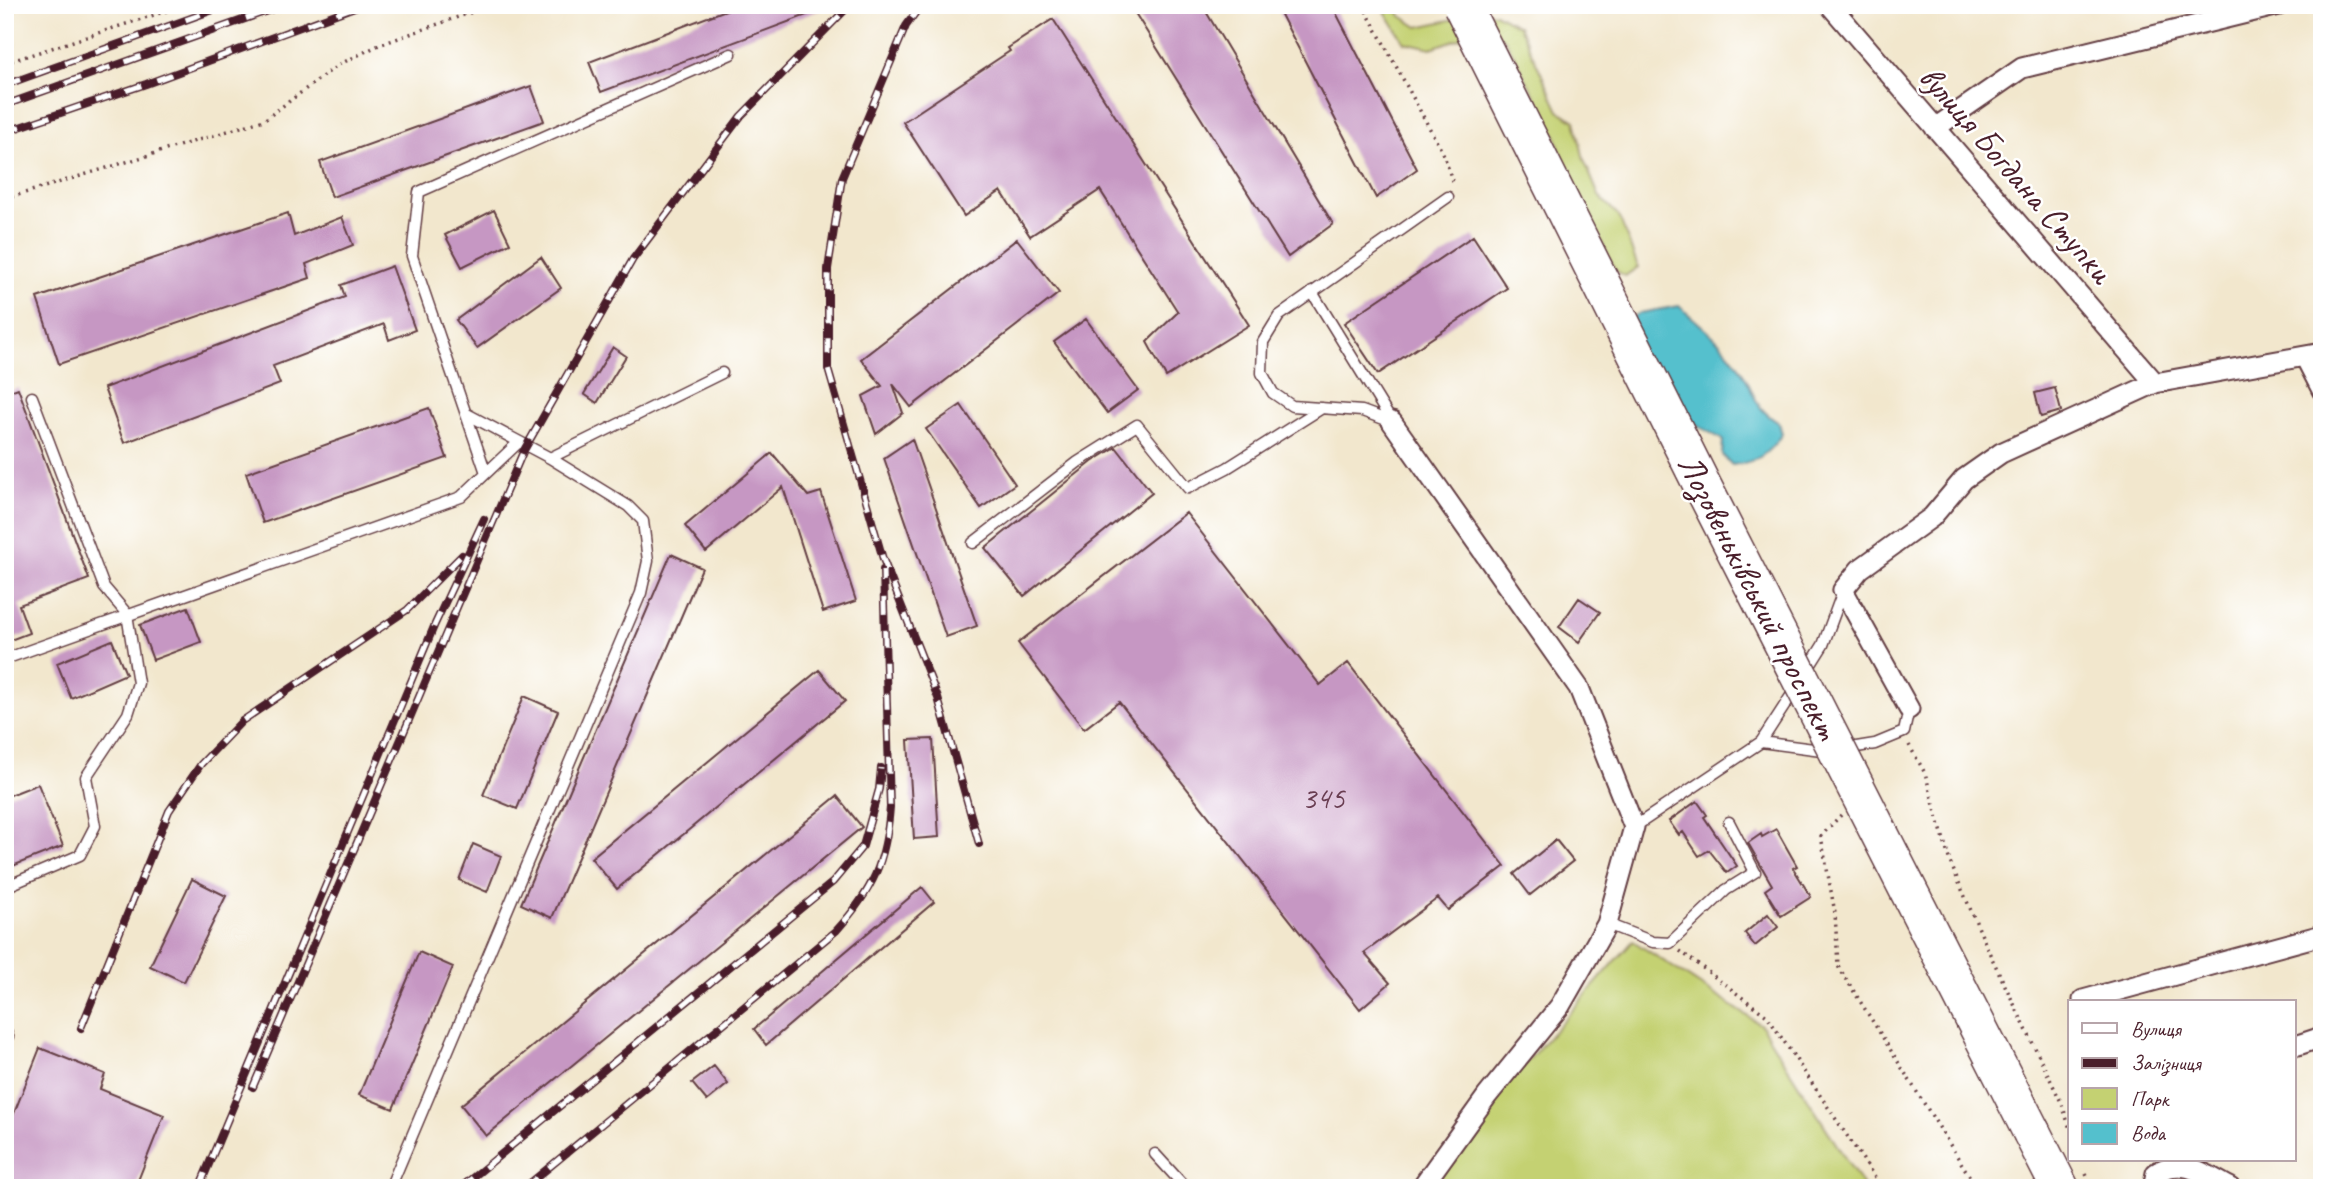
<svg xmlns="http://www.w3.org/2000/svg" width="2327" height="1193" font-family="Caveat,sans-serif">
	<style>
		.green { fill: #c4d172; stroke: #87784e; stroke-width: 2 }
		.water { fill: #54c0cd; stroke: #4f707c; stroke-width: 2 }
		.building { fill: #c697c3 }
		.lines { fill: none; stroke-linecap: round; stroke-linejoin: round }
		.lane-casing { stroke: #633d43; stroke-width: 13 }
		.street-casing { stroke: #633d43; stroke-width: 23 }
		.highway-casing { stroke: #633d43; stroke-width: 40 }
		.path { stroke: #633d43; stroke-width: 3.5; stroke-dasharray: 2 5; stroke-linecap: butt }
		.lane { stroke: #fff; stroke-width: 10 }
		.street { stroke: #fff; stroke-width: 19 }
		.highway { stroke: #fff; stroke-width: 37 }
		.rail-casing { stroke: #4a1f2b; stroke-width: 8 }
		.rail { stroke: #fff; stroke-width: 5; stroke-dasharray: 16; stroke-linecap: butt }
		.highway-bridge-casing { stroke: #633d43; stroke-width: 40; stroke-linecap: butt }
		.highway-bridge { stroke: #fff; stroke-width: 37 }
		.labels { text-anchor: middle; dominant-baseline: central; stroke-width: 5; stroke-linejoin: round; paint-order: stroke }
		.number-label { font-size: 32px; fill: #693d51 }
		.street-label { font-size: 35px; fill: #4a1f2b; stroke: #fff }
	</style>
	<rect width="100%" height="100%" fill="#fff"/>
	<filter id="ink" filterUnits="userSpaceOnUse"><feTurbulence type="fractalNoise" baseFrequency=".0143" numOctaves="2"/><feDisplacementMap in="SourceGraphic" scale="14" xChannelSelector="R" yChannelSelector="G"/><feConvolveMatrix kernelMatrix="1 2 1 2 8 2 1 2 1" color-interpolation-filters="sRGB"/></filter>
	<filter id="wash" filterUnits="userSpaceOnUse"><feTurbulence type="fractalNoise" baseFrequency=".00686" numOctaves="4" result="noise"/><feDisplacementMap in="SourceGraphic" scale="28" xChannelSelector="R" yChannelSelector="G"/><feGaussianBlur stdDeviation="1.57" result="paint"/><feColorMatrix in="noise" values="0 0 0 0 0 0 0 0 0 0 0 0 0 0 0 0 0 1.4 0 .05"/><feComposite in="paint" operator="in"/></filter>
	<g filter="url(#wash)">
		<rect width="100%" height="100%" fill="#f2e7cd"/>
		<path class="green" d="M1381,5H1395L1401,16L1418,27L1487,12L1495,13L1519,26L1559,111L1575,121L1584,160L1599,196L1619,216L1638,267L1625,276L1615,270L1564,168L1556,136L1505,39L1488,29L1431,48L1404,42Z
			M1633,941L1761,1025L1864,1188H1416Z"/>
		<path class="water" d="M1679,306C1701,325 1726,345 1741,370C1756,394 1752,406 1779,423L1782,434C1767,455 1758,462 1732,465L1722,455L1723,440L1673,411L1611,332L1640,313Z"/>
		<g id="blocks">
			<path class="building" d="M739,5L828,7L601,92L589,62Z
				M1130,5H1202L1333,224L1288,257Z
				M1276,5H1332L1417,169L1376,198Z
				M1053,19L1249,325L1166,377L1147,342L1178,312L1100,190L1030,236L1001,191L964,216L903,122L1010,51L1008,48Z
				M531,86L544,121L332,197L320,162Z
				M494,210L510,243L462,267L445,235Z
				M288,213L294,236L342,217L353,245L306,264L310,278L59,364L37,298Z
				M1473,236L1507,288L1378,374L1344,323Z
				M1017,239L1059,293L911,407L893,384L903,413L876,434L863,396L882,386L861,359Z
				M541,257L561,288L477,348L456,320Z
				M392,266L415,330L389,340L384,324L273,366L280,384L124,443L104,388L345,297L341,285Z
				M1086,319L1138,390L1107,413L1054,342Z
				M613,347L626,356L597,403L584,394Z
				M18,388L89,579L19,605L29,633L5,642V393Z
				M2055,388L2061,411L2041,417L2035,393Z
				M961,405L1015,484L981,508L926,429Z
				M429,408L447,458L263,523L246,473Z
				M912,439L977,626L946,637L884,458Z
				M1116,447L1152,493L1024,596L985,548L1092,462Z
				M772,453L808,496L821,492L856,601L823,612L783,487L706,552L685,526Z
				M1186,513L1320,685L1348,663L1505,866L1448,910L1438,898L1364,953L1390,983L1360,1009L1119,702L1084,729L1018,643Z
				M671,554L702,568L552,918L521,904Z
				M1579,598L1600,612L1579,642L1559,627Z
				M188,607L201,642L153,660L140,625Z
				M112,640L126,674L71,698L57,663Z
				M819,670L845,701L617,889L591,858Z
				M524,696L558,711L517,809L483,795Z
				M933,739L939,837L914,839L908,740Z
				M38,784L63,846L5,869V797Z
				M837,796L862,827L486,1136L461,1105Z
				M1697,801L1707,815L1704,817L1737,866L1727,873L1709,850L1699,856L1683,832L1679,835L1669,821Z
				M1776,829L1797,866L1793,868L1811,897L1781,916L1765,890L1772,885L1748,843L1761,834L1762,837Z
				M1556,840L1573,861L1530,895L1514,874Z
				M473,844L501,856L487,892L459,880Z
				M192,879L226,896L184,982L150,966Z
				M922,887L934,902L766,1045L754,1029Z
				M1768,914L1778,927L1755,946L1745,933Z
				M419,952L453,967L393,1109L359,1095Z
				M40,1048L105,1074L100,1089L164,1115L135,1188H5V1136Z
				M714,1066L728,1084L707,1101L692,1083Z"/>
		</g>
	</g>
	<g filter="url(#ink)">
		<use href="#blocks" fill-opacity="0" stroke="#633d43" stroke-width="2"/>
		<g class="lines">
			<g class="lane-casing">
				<path id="lane" d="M1312,292L1392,422
					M1392,422L1362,411L1292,406L1273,393L1262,373L1263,342L1279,316L1448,197
					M550,458L722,373
					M486,473L412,256L419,192L731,54
					M973,543L1078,462L1137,425L1188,488L1227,468L1322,408
					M5,659L461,497L519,442
					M1806,672L1823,645L1843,591
					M1761,742L1829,751
					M1844,749L1875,744L1904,732L1909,709
					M1634,827L1761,742L1796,688
					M5,887L80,855L95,826L86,777L128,714L138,683L127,614L104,587L32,397
					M1607,924L1653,942L1670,943L1726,890L1755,872L1729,822
					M5,1030L8,1036L5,1039
					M1155,1154L1186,1188
					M390,1188L641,593L648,561L643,521L628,506L550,458L467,414"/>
			</g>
			<g class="street-casing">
				<path id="street" d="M1830,5L2155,383
					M1935,128L2022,68L2279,5
					M2305,357L2322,390
					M1392,422L1579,688L1634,827L1607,924L1560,1006L1487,1096L1421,1188
					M1909,709L1843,590L1860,569L1932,517L1964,479L2001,453L2155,383L2322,353
					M2083,1000L2322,935
					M2298,1045L2322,1037
					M2153,1188L2156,1173C2183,1156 2206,1175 2231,1188"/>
			</g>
			<g class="highway-casing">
				<path id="highway" d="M2032,1133L2060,1188"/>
			</g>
			<path class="path" d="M1363,5L1444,155L1453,184
				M5,63L185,5
				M5,199L264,120L338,65L379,45L492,5
				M1909,745L1925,773L1950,862L1989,952L2062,1104L2070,1129
				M1841,815L1821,836L1835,913L1838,966L1977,1188
				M1680,951L1767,1016L1882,1188
				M2086,1174L2093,1188"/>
			<use href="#lane" class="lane"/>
			<use href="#street" class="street"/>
			<use href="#highway" class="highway"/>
			<g class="rail-casing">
				<path id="rail" d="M921,5L906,26L842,178L828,269V369L883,559L938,698L979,844
					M5,85L227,5
					M5,105L284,5
					M5,132L146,84L360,5
					M81,1028L169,811L201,764L242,721L407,610L462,555
					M253,1087L523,452L633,259L741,116L850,5
					M199,1188L435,624L484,519
					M460,1188L833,882L863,846L879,789L881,768
					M524,1188L836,931C873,890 886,862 890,807L883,570"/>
			</g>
			<use href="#rail" class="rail"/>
			<g class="highway-bridge-casing">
				<path id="highway-bridge" d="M1462,5L1701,483L2032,1133"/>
			</g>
			<use href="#highway-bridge" class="highway-bridge"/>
		</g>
	</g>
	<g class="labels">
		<g class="number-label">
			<text x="1323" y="797">345</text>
		</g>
		<g class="street-label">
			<text transform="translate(2016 174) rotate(49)">вулиця Богдана Ступки</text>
			<text transform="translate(1759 597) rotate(63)">Лозовеньківський проспект</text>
		</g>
	</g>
	<rect width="2327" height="1193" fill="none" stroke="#fff" stroke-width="28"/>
	<rect x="2068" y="1000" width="228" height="161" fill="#ffffff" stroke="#b7a5aa" stroke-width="2"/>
	<rect x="2082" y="1023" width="35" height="10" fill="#ffffff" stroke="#b7a5aa" stroke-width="2"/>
	<text x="2131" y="1036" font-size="21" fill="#4a1f2b">Вулиця</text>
	<rect x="2082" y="1058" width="35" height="10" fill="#4a1f2b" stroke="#b7a5aa" stroke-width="2"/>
	<text x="2131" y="1070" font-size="21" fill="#4a1f2b">Залізниця</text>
	<rect x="2082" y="1088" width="35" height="21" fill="#c4d172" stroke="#b7a5aa" stroke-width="2"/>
	<text x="2131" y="1106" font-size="21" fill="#4a1f2b">Парк</text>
	<rect x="2082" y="1123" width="35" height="21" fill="#54c0cd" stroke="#b7a5aa" stroke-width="2"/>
	<text x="2131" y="1140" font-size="21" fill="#4a1f2b">Вода</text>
</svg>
